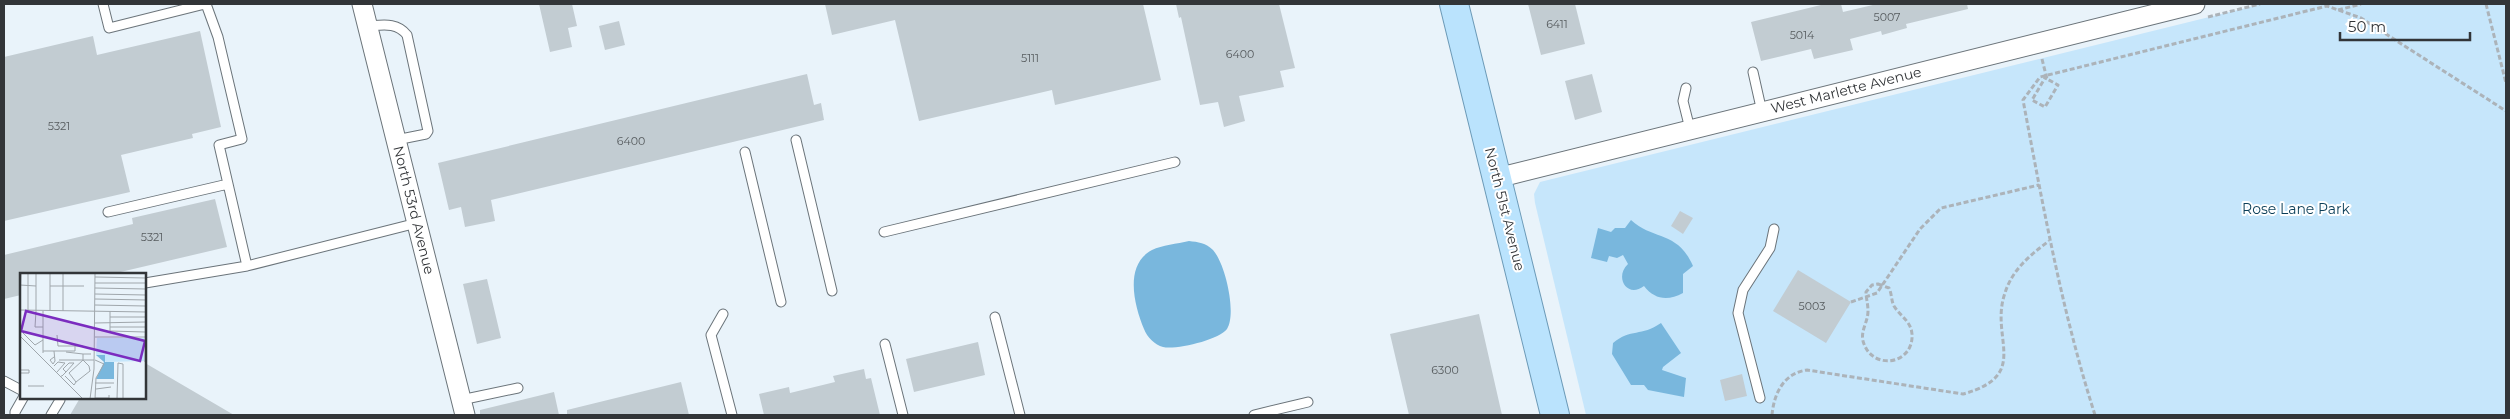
<svg xmlns="http://www.w3.org/2000/svg" width="2510" height="419" font-family="Montserrat,sans-serif">
	<style>
		.green { fill: #c6e6fb }
		.water { fill: #79b7dd }
		.building { fill: #c2ccd2 }
		.lines { fill: none; stroke-linecap: round; stroke-linejoin: round }
		.lane-casing { stroke: #6b747a; stroke-width: 11 }
		.street-casing { stroke: #6b747a; stroke-width: 21 }
		.primary-casing { stroke: #6c9ab7; stroke-width: 30 }
		.path { stroke: #acb3b9; stroke-width: 3; stroke-dasharray: 5 2.5; stroke-linecap: butt }
		.lane { stroke: #fff; stroke-width: 9 }
		.street { stroke: #fff; stroke-width: 19 }
		.primary { stroke: #bae3fd; stroke-width: 28 }
		.labels { text-anchor: middle; dominant-baseline: central; stroke-width: 4; stroke-linejoin: round; paint-order: stroke }
		.number-label { font-size: 11px; fill: #565b5e }
		.street-label { font-size: 14px; fill: #323538; stroke: #fff }
		.park-label { font-size: 14px; fill: #0a3e58; stroke: #fff }
		.inset-road { fill: none; stroke: #a0a7ac; stroke-width: 1 }
		.view { fill: #7b2cbf; fill-opacity: 0.15; stroke: #7b2cbf; stroke-width: 2.5 }
		.inset-edge { fill: none; stroke: #323538; stroke-width: 2.5 }
	</style>
	<rect width="100%" height="100%" fill="#e9f3fa"/>
	<path class="green" d="M2262,4H2505L2506,415H1586L1535,203L1534,194L1540,182Z"/>
	<path class="water" d="M1631,220C1654,241 1677,230 1693,266L1683,274V293C1668,301 1655,300 1644,286C1627,299 1614,277 1628,264L1623,255L1617,258L1609,256L1607,262L1591,258L1598,228L1611,232L1615,228H1625Z
		M1189,241C1198,242 1206,243 1213,250C1225,263 1237,313 1227,329C1219,340 1176,350 1163,347C1155,345 1147,337 1144,329C1134,305 1124,265 1152,250C1162,245 1177,244 1189,241Z
		M1661,323L1681,353L1663,367L1662,370L1686,378L1684,397L1648,390L1644,385H1631L1612,354L1613,343C1631,328 1641,337 1661,323Z"/>
	<path class="building" d="M539,4H572L577,26L568,28L572,47L550,52Z
		M825,4H1143L1161,80L1055,105L1052,90L919,121L895,20L832,35Z
		M1176,4H1279L1295,68L1280,71L1284,87L1239,96L1245,121L1224,127L1218,102L1200,105L1181,17L1179,18Z
		M1528,4H1575L1585,44L1541,55Z
		M1825,4H1841L1843,12L1877,4H1967L1968,9L1906,24L1907,28L1882,35L1881,31L1850,39L1853,50L1814,59L1811,49L1761,61L1751,22Z
		M619,21L625,45L605,50L599,26Z
		M200,31L221,127L192,134L193,138L121,155L130,192L4,221V57L93,36L97,55Z
		M807,74L814,105L821,103L824,120L491,200L495,221L465,227L461,207L449,210L438,163Z
		M1592,74L1602,112L1575,120L1565,81Z
		M215,199L227,247L112,274H21V295L4,299V255L133,224L132,218Z
		M1680,211L1693,218L1683,234L1671,226Z
		M1798,270L1851,302L1826,343L1773,311Z
		M487,279L501,338L477,344L463,284Z
		M1479,314L1502,415H1409L1390,334Z
		M978,342L985,375L914,392L906,359Z
		M145,363L234,415H70L80,398H145Z
		M864,369L866,379L871,378L880,415H764L759,394L789,387L790,393L835,382L833,376Z
		M1742,374L1747,396L1725,401L1720,380Z
		M681,382L689,415H567V410Z
		M554,392L559,415H480V410Z"/>
	<g class="lines">
		<g class="lane-casing">
			<path id="lane" d="M103,4L109,28L205,4
				M206,4L218,37L242,139L219,145L247,266L417,223
				M368,26C383,25 397,22 407,35L428,131L426,134L396,140
				M1753,72L1762,112
				M1686,88L1683,101L1690,129
				M796,140L832,291
				M745,152L781,302
				M108,212L228,184
				M884,232L1175,162
				M145,283L247,266
				M723,314L711,335L732,415
				M995,317L1020,415
				M885,344L903,415
				M4,381L21,390
				M1760,398L1738,313L1743,290L1770,248L1774,229
				M461,400L518,388
				M15,415V412L23,398
				M51,415L60,400
				M1254,415L1308,402"/>
		</g>
		<g class="street-casing">
			<path id="street" d="M362,4L465,415
				M1497,178L2195,4"/>
		</g>
		<g class="primary-casing">
			<path id="primary" d="M1454,4L1555,415"/>
		</g>
		<path class="path" d="M2486,4L2506,83
			M2338,10L2361,4
			M2208,17L2260,4
			M2042,59L2047,79L2058,85L2045,107L2032,100L2045,78L2047,79
			M1878,284L1889,288C1892,294 1891,300 1894,306C1900,316 1911,321 1912,334C1914,364 1874,371 1864,344C1859,332 1868,323 1868,311C1868,304 1866,298 1866,292L1872,285Z
			M1851,302L1877,293L1920,229L1941,208L2039,185
			M1772,415C1774,393 1784,373 1807,370L1963,394C2032,375 1989,338 2005,293C2012,270 2030,255 2049,241
			M2095,415C2062,312 2043,206 2023,100L2040,77L2327,6L2361,18L2506,111"/>
		<use href="#lane" class="lane"/>
		<use href="#street" class="street"/>
		<use href="#primary" class="primary"/>
	</g>
	<g class="labels">
		<g class="number-label">
			<text x="1887" y="17">5007</text>
			<text x="1557" y="24">6411</text>
			<text x="1802" y="35">5014</text>
			<text x="1240" y="54">6400</text>
			<text x="1030" y="58">5111</text>
			<text x="59" y="126">5321</text>
			<text x="631" y="141">6400</text>
			<text x="152" y="237">5321</text>
			<text x="1812" y="306">5003</text>
			<text x="1445" y="370">6300</text>
		</g>
		<g class="street-label">
			<text transform="translate(1846 90) rotate(-14)">West Marlette Avenue</text>
			<text transform="translate(1505 209) rotate(76)">North 51st Avenue</text>
			<text transform="translate(414 210) rotate(76)">North 53rd Avenue</text>
		</g>
		<g class="park-label">
			<text x="2296" y="209">Rose Lane Park</text>
		</g>
	</g>
	<g transform="translate(20 273)">
		<rect width="126" height="126" fill="#e9f3fa"/>
		<path d="M77,65H124V88L86,89L76,82Z" fill="#c6e6fb"/>
		<path d="M76,82H85V89H94V106H76L84,89Z" fill="#79b7dd"/>
		<path class="inset-road" d="M43,0V38M75,4L126,5M75,10H126M0,12L16,13M30,13H64M75,15L126,16M75,21L126,22M75,26L127,27M0,29L1,0M75,32L125,33M0,37L127,39M8,38V0M16,38V0M16,38L15,54H23M23,38V80M30,38V0M90,38V58L125,59M90,44H125M75,50L125,49M90,54H125M3,60L15,72L23,67M37,62L38,73H63M0,63L63,126M75,64H127M23,78H55V73M34,78L35,88L33,91L30,87L34,84M46,79L63,81M71,81H63V87H74M39,87H63L69,93L70,98L56,109L49,100L63,87M75,87L84,91L76,105L75,126M125,89L126,0M34,93L38,89L45,90L37,99M0,97H9V100H0M41,103H42L46,99L54,90H49L43,96L46,99M45,103L54,112L56,109M75,110H94M8,113H24M76,116L91,114M75,125H89V122M70,126L74,96L75,0M97,126L98,90L103,91V126"/>
		<path class="view" d="M6,38L125,68L120,88L1,58Z"/>
		<rect width="126" height="126" class="inset-edge"/>
	</g>
	<rect width="2510" height="419" fill="none" stroke="#323538" stroke-width="10"/>
	<path d="M2340 32v8h130v-8" fill="none" stroke="#323538" stroke-width="2.5"/>
	<text x="2348" y="32" font-size="15" fill="#323538" stroke="#ffffff" stroke-width="4" paint-order="stroke">50 m</text>
</svg>
